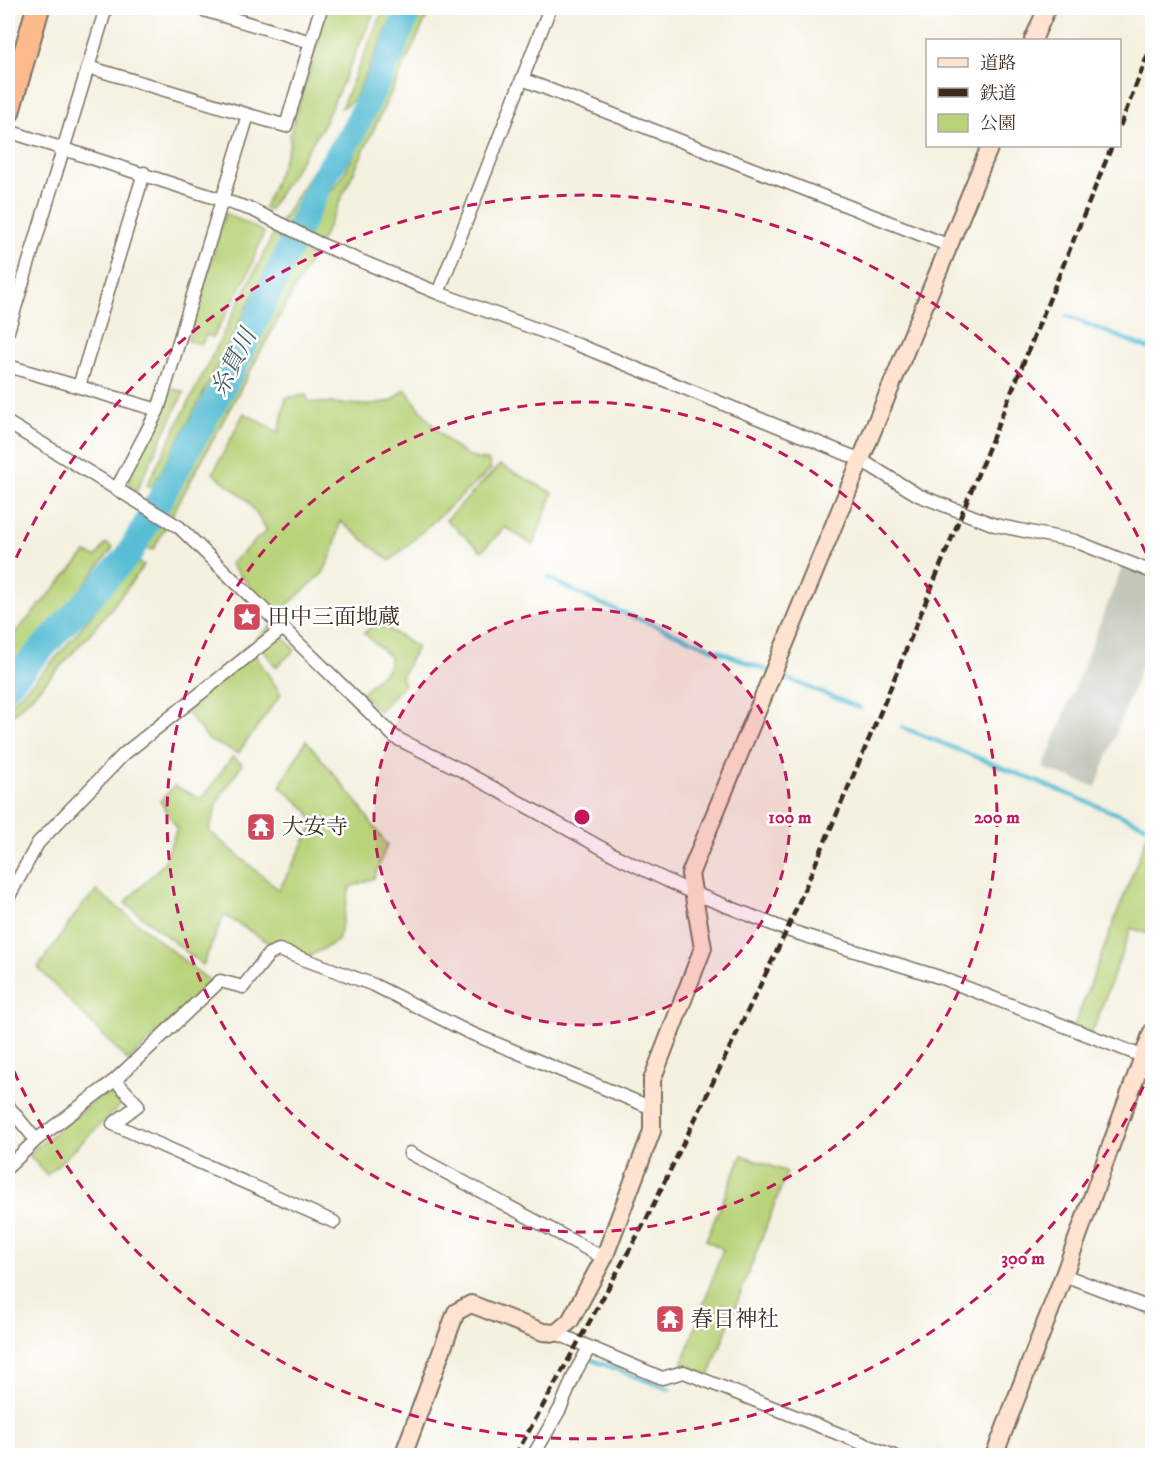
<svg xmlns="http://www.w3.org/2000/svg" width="1160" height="1463" font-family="'IM FELL DW Pica','Noto Serif JP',serif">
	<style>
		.industrial { fill: #c3c6b9 }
		.green { fill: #b8d379; stroke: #7a7e4c; stroke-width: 1.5 }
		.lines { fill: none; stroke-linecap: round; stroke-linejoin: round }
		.stream { stroke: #58bed5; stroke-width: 4.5 }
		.river { stroke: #58bed5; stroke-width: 26 }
		.street-casing { stroke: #7c7062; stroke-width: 15 }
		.secondary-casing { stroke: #7c7062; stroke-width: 20 }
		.highway-casing { stroke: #7c7062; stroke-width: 26 }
		.street { stroke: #fff; stroke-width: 12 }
		.secondary { stroke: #fee3d1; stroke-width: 16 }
		.highway { stroke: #fcba8d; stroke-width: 22 }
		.rail { stroke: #3b2a1e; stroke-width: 4.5; stroke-dasharray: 9 4.5; stroke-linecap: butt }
		.ring { fill: none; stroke: #c2185b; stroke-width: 3; stroke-dasharray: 10 8 }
		.labels { text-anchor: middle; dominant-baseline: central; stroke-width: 5; stroke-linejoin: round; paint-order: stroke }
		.poi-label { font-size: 22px; fill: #3b2a1e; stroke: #fff; text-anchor: start }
		.water-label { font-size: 24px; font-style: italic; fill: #455e5e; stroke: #fff }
		.centre { fill: #c2185b; stroke: #fff; stroke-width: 3 }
		.ring-label { font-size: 18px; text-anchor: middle; font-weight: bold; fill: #c2185b; stroke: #fff; stroke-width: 5; stroke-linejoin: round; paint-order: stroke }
	</style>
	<rect width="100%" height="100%" fill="#fff"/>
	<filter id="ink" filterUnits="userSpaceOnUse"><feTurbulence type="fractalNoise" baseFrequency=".0167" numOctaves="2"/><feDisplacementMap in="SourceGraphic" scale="12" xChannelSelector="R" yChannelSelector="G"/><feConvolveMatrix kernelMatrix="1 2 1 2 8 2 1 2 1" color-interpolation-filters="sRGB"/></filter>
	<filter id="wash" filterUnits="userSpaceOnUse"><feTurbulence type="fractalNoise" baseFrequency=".008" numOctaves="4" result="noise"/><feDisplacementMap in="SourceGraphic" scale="24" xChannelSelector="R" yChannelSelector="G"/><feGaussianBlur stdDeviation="1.35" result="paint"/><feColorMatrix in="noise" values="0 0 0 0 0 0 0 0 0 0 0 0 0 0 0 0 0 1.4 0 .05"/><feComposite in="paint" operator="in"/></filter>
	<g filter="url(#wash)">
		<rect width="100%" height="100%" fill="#f4f1e0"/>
		<path class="industrial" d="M1123,565L1152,576V637L1096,787L1043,768Z"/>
		<path class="green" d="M328,8H376L323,126L269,210L264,208L290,145V134Z
			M384,8H397L354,100L341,108Z
			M420,8H431L325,233L153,550L144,547L225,403L271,302L327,196L342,177L364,136Z
			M314,168H324C259,270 214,384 151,488L147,485L274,233Z
			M225,213L264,232L248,274L213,337L206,335L202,344L188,341Z
			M161,386L184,392L136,492L130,488L128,479Z
			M405,389C424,413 454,462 488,460L491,469L390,561L340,521L333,552L323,573L276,615L230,564L267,530L247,500L213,473L244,413L279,432L286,398L306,395L309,402L365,405L392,401Z
			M500,465L553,493L533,545L505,527L482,551L446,520Z
			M106,543L113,548L45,635L15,666L8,660V641L86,553L96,557Z
			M133,558L144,565C103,622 59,671 8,719V705C56,664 96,611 133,558Z
			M377,622L417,647L401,678L404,684L379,712L361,693L388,668L390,657L364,633Z
			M272,625L295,650L276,667L255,639Z
			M248,644L281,694L238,753L210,741L185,711Z
			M306,740L356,801L387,845L374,878L350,887L338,941L310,956L271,944L224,915L203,965L125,903L164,863L177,828L160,801L174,786L202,799L232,757L242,764L219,799L209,831L279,890L314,824L308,811L280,786Z
			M1150,828L1152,829V935L1131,928L1092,1033L1074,1026Z
			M97,891L211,982L128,1061L38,968L80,908Z
			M108,1090H116L125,1101L47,1175L28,1154Z
			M742,1155L787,1172L709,1376L682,1365L723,1249L706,1240Z"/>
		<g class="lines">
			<path class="stream" d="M1067,316L1152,350
				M549,578L594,601L860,708
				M902,727L1152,828
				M592,1360L669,1389"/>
			<path class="river" d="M8,685L128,556L232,371L322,179L351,136L390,56L410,8"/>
		</g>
	</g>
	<g filter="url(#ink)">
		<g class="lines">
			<g class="street-casing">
				<path id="street" d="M197,8L311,42
					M88,67L286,126L321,8
					M522,79L950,246
					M8,131L253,210L320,244L438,293L566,340L861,460L918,495L995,525L1075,541L1152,572
					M438,293L550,8
					M8,331L106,8
					M8,366L158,410
					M79,386L144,173
					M8,423L179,527L396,738L461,770L618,857L691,892L787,930L939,977L1152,1060
					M117,488L158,410L248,115
					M8,898L38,843L124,754L283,628
					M115,1080L138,1105L113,1124L334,1222
					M8,1106L36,1140
					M410,1153L604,1258
					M8,1167L36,1140L115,1080L220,981L243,987L269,954L279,950L374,985L468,1032L652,1108
					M1064,1275L1152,1309
					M556,1333L662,1378L684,1372L894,1456
					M533,1456L560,1409L576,1371L589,1348"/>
			</g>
			<g class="secondary-casing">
				<path id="secondary" d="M1033,40L1047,8
					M403,1456L456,1312L471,1304L543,1332L556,1333L570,1321L604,1258L652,1131V1080L703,948L690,874L990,146
					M994,1456L1064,1275L1152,1032"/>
			</g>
			<g class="highway-casing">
				<path id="highway" d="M8,112L38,8"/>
			</g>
			<use href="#street" class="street"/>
			<use href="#secondary" class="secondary"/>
			<use href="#highway" class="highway"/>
			<path class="rail" d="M1120,126L1152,44
				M515,1456L646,1220L787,930L881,711L1112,146"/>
		</g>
	</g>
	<circle cx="582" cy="817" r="208" fill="#c2185b" fill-opacity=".12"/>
	<g class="ring">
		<circle cx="582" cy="817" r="208"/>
		<circle cx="582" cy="817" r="415"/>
		<path d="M1151 1070A623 623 0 0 1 9 1060M9 574A623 623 0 0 1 1151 564"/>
	</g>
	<defs>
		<g id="sight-square" transform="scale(1.5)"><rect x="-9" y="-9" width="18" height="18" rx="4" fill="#d1495b" stroke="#fff"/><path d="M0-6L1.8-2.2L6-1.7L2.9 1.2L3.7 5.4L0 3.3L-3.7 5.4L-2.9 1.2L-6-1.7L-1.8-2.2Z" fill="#fff"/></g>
		<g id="temple-square" transform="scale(1.5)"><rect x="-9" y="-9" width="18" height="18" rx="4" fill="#d1495b" stroke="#fff"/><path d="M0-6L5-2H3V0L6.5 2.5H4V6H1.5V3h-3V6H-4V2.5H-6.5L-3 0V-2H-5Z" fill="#fff"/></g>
	</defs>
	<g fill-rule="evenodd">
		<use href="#sight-square" x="247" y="617"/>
		<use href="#temple-square" x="261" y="827"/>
		<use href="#temple-square" x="670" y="1319"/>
	</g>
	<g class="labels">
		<g class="poi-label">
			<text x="268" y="617">田中三面地蔵</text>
			<text x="282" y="827">大安寺</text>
			<text x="691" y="1319">春日神社</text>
		</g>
		<g class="water-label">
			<text transform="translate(234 363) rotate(-63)">糸貫川</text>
		</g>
	</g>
	<circle cx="582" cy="817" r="9" class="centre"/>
	<g class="ring-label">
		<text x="790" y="823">100 m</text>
		<text x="997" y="823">200 m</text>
		<text x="1023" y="1264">300 m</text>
	</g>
	<rect width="1160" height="1463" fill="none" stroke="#fff" stroke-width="30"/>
	<rect x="926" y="39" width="195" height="108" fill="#ffffff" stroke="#b1aaa5" stroke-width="1.5"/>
	<rect x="938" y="58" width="30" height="9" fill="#fee3d1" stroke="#b1aaa5" stroke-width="1.5"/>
	<text x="980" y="69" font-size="18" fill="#3b2a1e">道路</text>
	<rect x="938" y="88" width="30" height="9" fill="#3b2a1e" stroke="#b1aaa5" stroke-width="1.5"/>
	<text x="980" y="99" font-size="18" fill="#3b2a1e">鉄道</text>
	<rect x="938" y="114" width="30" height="18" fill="#b8d379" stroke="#b1aaa5" stroke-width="1.5"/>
	<text x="980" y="129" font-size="18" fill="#3b2a1e">公園</text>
</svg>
